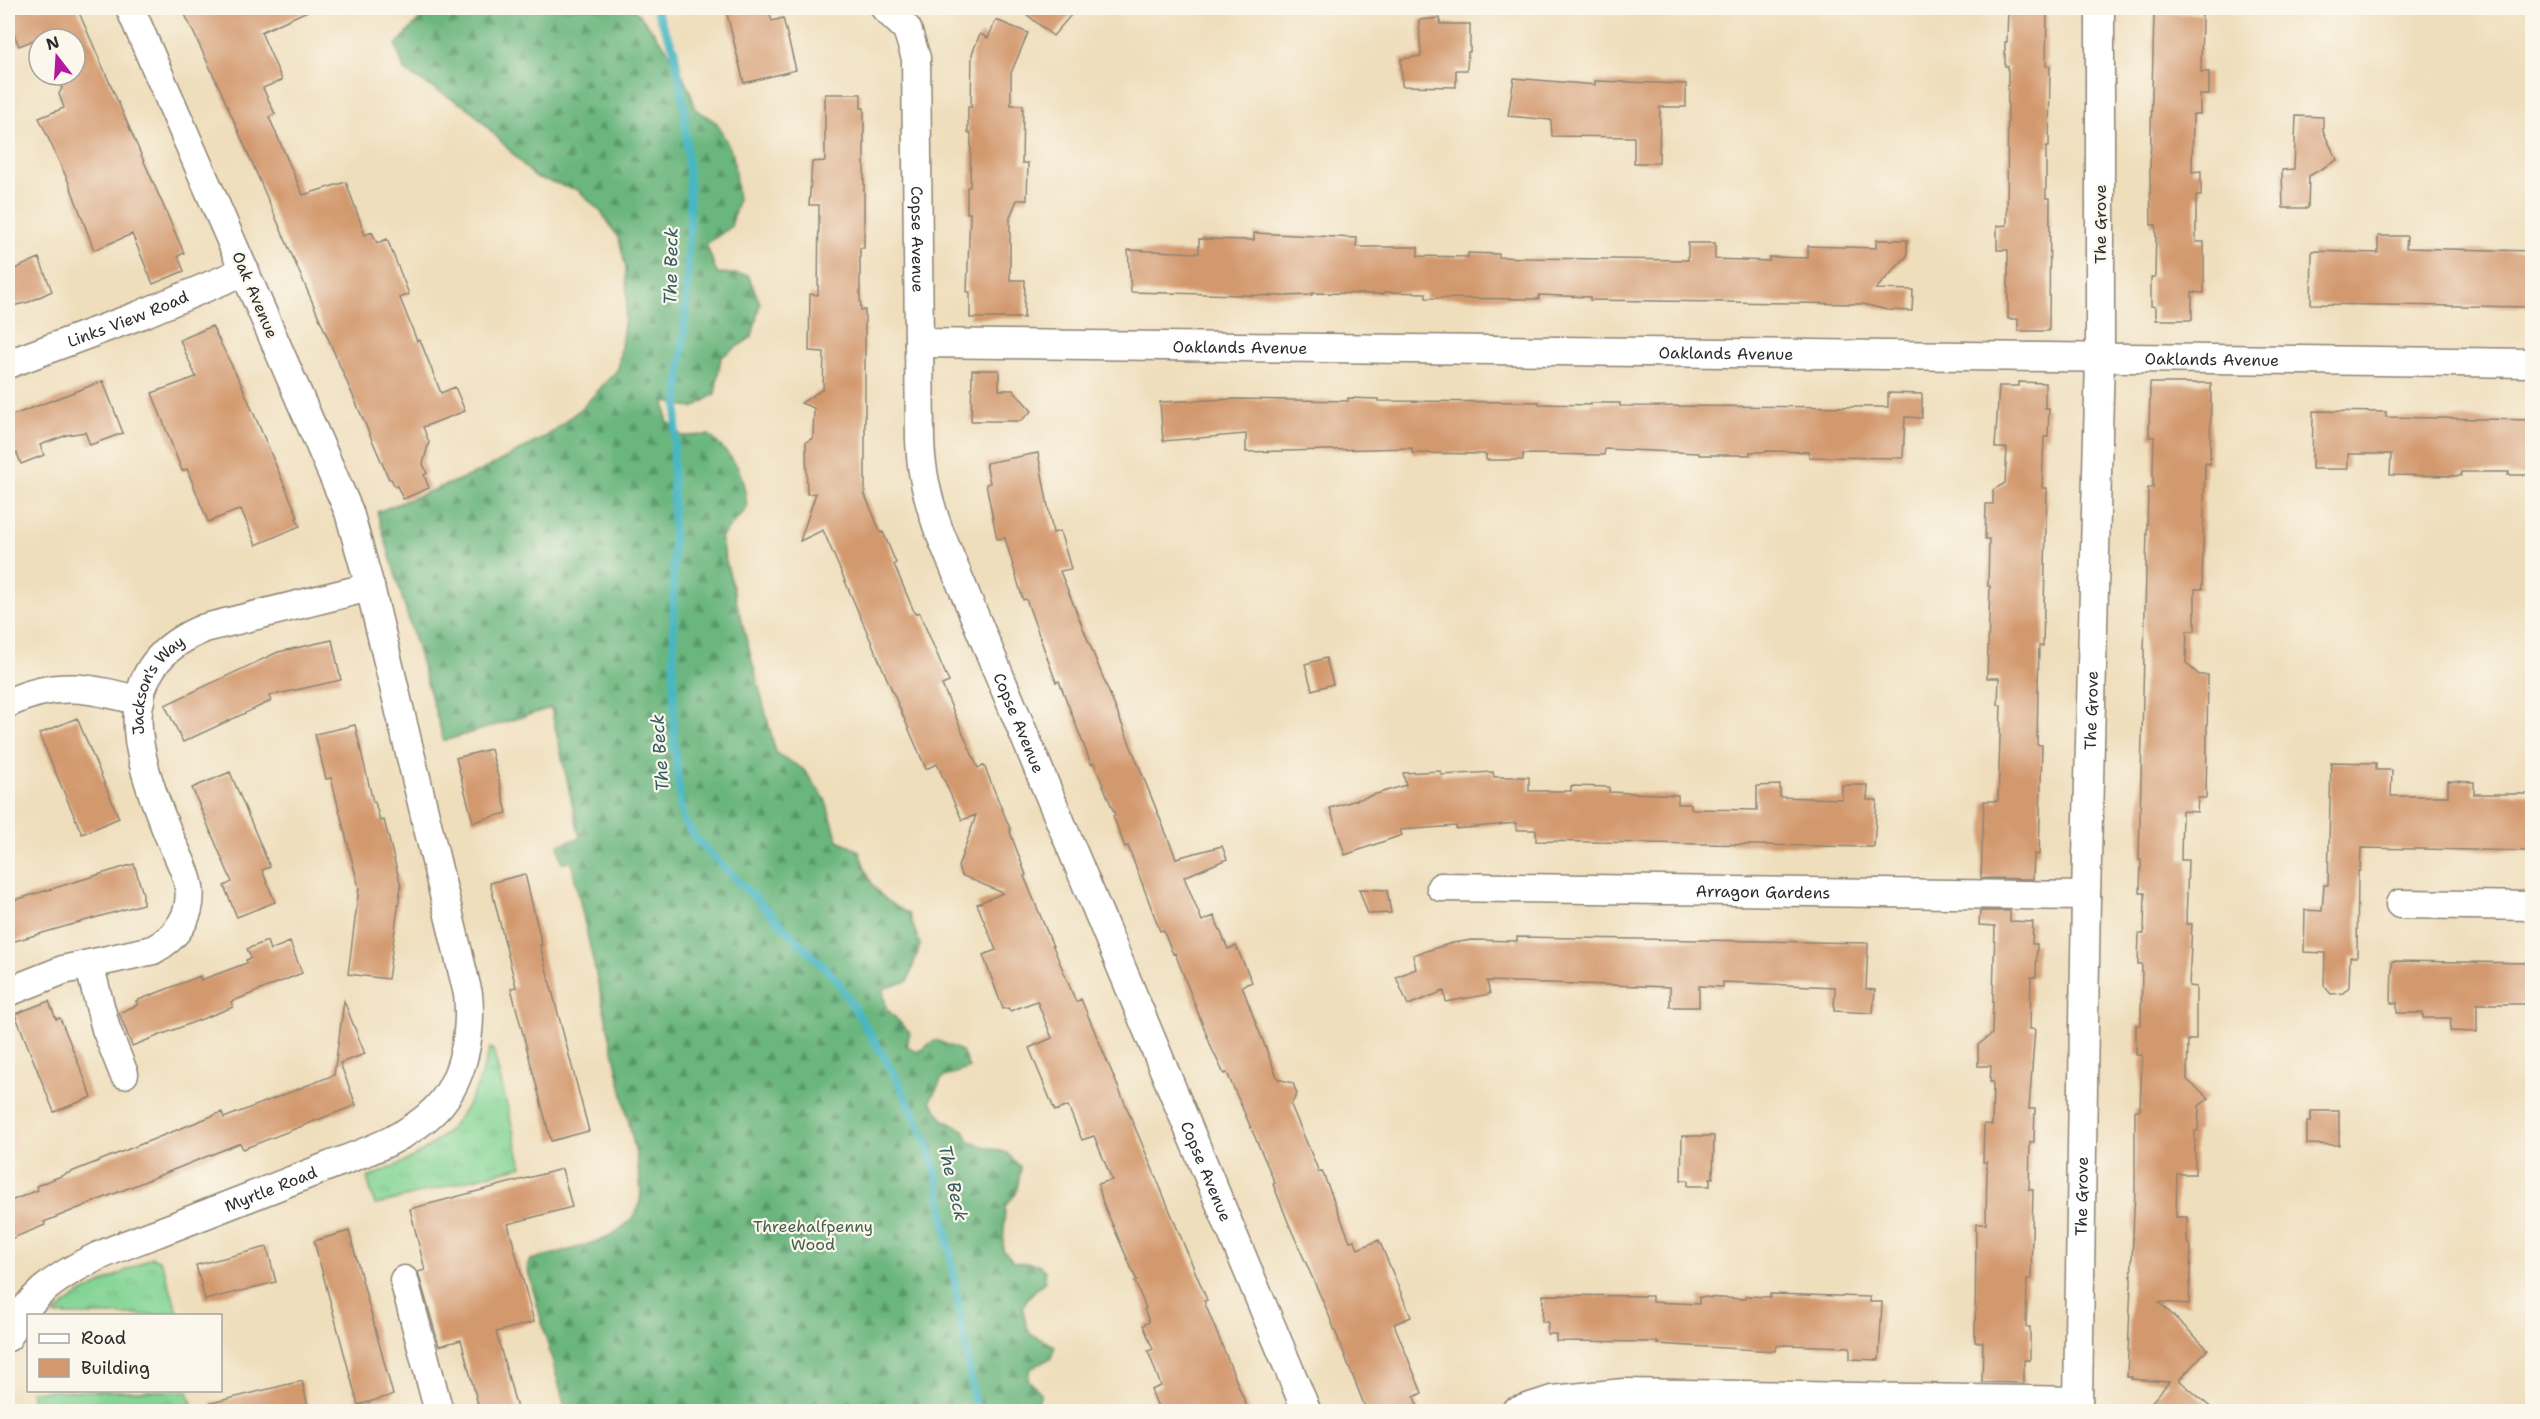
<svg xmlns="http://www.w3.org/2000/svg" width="2540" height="1419" font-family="'Shantell Sans',sans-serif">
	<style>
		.built { fill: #f1d5bd }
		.grass { fill: url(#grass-tufts); stroke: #578060; stroke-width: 1.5 }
		.forest { fill: url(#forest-firs); stroke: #4a7054; stroke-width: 1.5 }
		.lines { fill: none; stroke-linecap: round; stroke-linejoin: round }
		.stream { stroke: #49b7c2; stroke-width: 8 }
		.building { fill: #d3996e }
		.street-casing { stroke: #8d8474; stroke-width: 31 }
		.street { stroke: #fff; stroke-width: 28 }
		.labels { text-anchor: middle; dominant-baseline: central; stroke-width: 4.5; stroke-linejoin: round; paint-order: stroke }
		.street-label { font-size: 16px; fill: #2b2b2b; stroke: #fbf7ec }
		.park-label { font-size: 16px; fill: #455e4a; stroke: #fbf7ec }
		.water-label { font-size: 18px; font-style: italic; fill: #365c60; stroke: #fbf7ec }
	</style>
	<defs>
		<pattern id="grass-tufts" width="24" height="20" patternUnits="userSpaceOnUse" patternTransform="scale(1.5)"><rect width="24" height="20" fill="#83d494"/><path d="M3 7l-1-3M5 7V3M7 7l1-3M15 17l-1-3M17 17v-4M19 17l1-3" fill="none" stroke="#71b680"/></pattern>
		<pattern id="forest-firs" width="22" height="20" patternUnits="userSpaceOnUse" patternTransform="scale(1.5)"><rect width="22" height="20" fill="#6ab67e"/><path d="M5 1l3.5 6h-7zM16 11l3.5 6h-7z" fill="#579467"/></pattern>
	</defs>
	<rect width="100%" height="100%" fill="#fbf7ec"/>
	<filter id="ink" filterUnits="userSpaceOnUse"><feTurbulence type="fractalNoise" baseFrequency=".0167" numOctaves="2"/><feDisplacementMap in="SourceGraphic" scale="12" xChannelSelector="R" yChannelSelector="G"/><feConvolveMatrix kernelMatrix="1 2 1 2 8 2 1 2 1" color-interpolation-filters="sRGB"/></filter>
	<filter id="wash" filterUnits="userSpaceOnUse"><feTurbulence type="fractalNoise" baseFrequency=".008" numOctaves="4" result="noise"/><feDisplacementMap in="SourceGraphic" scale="24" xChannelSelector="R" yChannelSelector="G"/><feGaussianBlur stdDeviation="1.35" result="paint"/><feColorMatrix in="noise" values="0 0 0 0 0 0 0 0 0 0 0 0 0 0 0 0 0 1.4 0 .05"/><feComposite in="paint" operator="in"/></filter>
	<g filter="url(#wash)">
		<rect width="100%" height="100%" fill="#efdebc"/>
		<path class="built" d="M8,1111L22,1149L8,1154Z"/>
		<path class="grass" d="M490,1048L493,1049L522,1166L375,1205L367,1178C439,1150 470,1123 490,1048Z
			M152,1257L159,1260L163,1267L179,1315H53L75,1297Z
			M30,1391H188L194,1411H35Z"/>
		<path class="forest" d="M430,8H633C659,37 687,70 695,109L717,123L733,155L738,200L731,227L706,244L717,273L748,275L760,303L752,337L721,357L715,394L693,408L665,401L667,421L682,436L709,435C737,462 743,468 747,508L720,538L776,753L803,769L825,799L838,840L859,851C870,886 876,897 909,914L920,945L908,981L883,989L886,1008L910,1033L906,1045L917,1052L936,1040L962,1051L969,1068L942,1078L930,1101L944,1120L964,1130L969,1142L1007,1153L1021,1168L1016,1194L1005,1206L1003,1250L1014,1262L1038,1264L1045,1271V1281C1023,1302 1017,1304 1030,1334L1055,1346L1051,1358L1030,1369L1028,1379L1041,1394L1035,1411H566L527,1267L530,1260C563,1251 633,1241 640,1201C643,1188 638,1172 637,1159L571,861L562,863L558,845L580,838L551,708L444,741L377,512L479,472L547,436L583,407L618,369L627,301L626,268L619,239L602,213L578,190L535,177L470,109L404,71L396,45Z"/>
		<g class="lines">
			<path class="stream" d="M655,8L674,49L684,105L689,180L690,216L686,309L673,461L674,743L681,808L684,821L696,839L837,980L896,1077L925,1138L938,1180L976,1412"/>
		</g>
		<g id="blocks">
			<path class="building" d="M8,8H77L184,253L178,256L184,271L153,284L132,234L94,250L69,183L39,118L64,108L59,94L62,88L56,75H75V39H39L38,47L34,40L19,46L8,20Z
				M182,8H314L261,32L282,80L263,88L275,114L269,117L303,195L346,182L365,235L372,232L377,243L387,239L409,294L400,298L417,341L420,340L441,393L455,387L465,411L423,427L429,442L423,464L427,473L424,475L429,488L403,499L397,486L395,487L391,479H389L220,89Z
				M756,8H768L772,21L783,18L796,70L744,83L727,14Z
				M1019,8H1077L1053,36Z
				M2008,8H2047L2046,66H2050L2049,147H2046V198H2050L2049,331H2018V319H2008V250H1997V226L2007,225L2008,66H2005V42H2007Z
				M2154,13L2202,14L2201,72H2209V95H2200V114H2193L2192,172L2201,171V196H2196V242H2204V293L2192,292V320H2156V307L2151,306V277H2155L2156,225H2151L2150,172Z
				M1440,18V24H1470V52H1468L1467,70H1456V87L1402,86L1401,59L1421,56L1419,20Z
				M996,20L1028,33L1011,73V105H1023L1022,163H1028L1027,200H1017L1010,217V280H1025L1024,318H970V292H967L970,213H967V187H970L971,133H968V107H971L972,54L980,34L988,38Z
				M1514,78L1595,85V81L1686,84V107H1660L1659,163H1634V137L1552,136L1551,120L1508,116Z
				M825,94H861V108H864V248H860V297L861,310H865V495L881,533L883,532L896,563L894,564L915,614L919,612L949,682L942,685L978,768L984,765L992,785L1011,831L1010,832L1026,875L1024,876L1076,1002L1081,999L1145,1151L1207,1300L1204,1301L1249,1412H1160L1151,1390L1161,1386L1148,1351L1153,1349L1143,1325L1149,1322L1144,1309L1146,1308L1135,1282L1137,1281L1103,1203L1098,1184L1112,1180L1094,1136L1082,1140L1068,1106L1055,1111L1029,1048L1052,1038L1037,1001L1010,1011L1008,1008L1003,1009L983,955L996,950L977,904L1003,893L961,875L958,867L976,815L962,820L937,764L926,769L823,530L800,541L816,493L807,494L806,442L813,438L814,408L801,403L823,389L824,352L809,351L810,294L818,295L819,205H809L812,162L825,161Z
				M2296,116L2323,117V131L2337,160L2309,176L2308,208H2283L2282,170L2294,169Z
				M1254,233L1357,238L1356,247H1418V256L1468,257V253L1499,254V257L1526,258L1688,260V243H1715V259L1769,261V257L1808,258V246L1876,248V240H1907V256L1876,289L1913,290L1912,311L1887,310L1863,304L1590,300V297L1539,295V299L1426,298V293L1384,292V294L1312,293V295L1283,296L1131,292L1128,250L1199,253V239L1254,240Z
				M2378,236H2407L2406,248L2532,251V307L2311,304L2312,251L2378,253Z
				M39,258L52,291L29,302L8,307V272Z
				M212,326L242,386L298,517L296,518L300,526L256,545L241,509L208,522L187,469L182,471L152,393L196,377L180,340Z
				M972,370H999V390H1013L1032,411L1020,421H971Z
				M103,381L123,433L90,445L85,432L67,435L40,445L44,455L21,464L17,453L8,457V417Z
				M2019,382L2045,383V408H2049L2048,437H2044L2042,488H2047L2043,646H2039L2038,689L2037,745H2042L2039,855L2034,854L2033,879L1981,878L1984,801H1998L2001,705H1998L1999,678H1987L1990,586H1988L1989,539H1985L1986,504H1993V490L2005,483L2007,448H1995L1999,386H2019Z
				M2150,383H2211L2210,464L2205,463L2202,589H2195V631H2187L2186,663L2199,675H2208L2206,798H2198L2197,812L2182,811L2181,860H2188L2186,924H2192L2189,986L2196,987V1040H2188L2187,1080L2209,1098L2199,1106L2198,1131H2195V1174H2177L2176,1217H2187V1242L2191,1246L2189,1304L2159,1302L2208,1349L2179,1380L2216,1412L2144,1411L2169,1382L2131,1379L2132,1377H2127L2135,1189V1110H2140L2142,1055H2136V1025H2141L2142,964H2138L2139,934H2144L2145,893H2140L2141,860H2139L2148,488H2153V467L2154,437H2149Z
				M1888,393L1922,394V418L1905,417L1903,458L1809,457V452L1766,451V452H1750V455H1699V453L1605,449L1604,455L1523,454V460H1486V454L1412,453V448L1246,452V434L1163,441L1160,402L1234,399L1348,401V398L1378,399V401L1539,402V404L1591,405L1590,403H1620V406L1888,407Z
				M2313,411L2386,412V417L2532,420V475H2508L2509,472H2461V476L2390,475L2391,454H2348V469H2312Z
				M1038,453L1053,533L1060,531L1071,569L1060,571L1176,858L1222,846L1227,859L1184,877L1202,921L1214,916L1228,949L1236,946L1252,982L1242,986L1255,1021L1278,1079L1293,1083L1297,1094L1291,1105L1319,1172L1322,1171L1350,1241L1354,1240L1358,1249L1379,1240L1411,1317L1394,1324L1422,1393L1414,1397L1420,1412H1367L1328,1313L1290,1227L1273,1184L1275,1183L1227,1073L1224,1074L1212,1049L1175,953L1173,954L1163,930L1160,931L1128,846L1125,847L1113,816L1115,815L1094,763L1091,764L1059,681L1056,682L1026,599L1023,600L1005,538L997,539L986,484L990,483L986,463Z
				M332,640L341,680L269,696L271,701L183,742L165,705L278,652Z
				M1326,658L1333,684L1312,690L1305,664Z
				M77,718L119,818L82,834L39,734Z
				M355,725L373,802H375L380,821L384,820L401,886L388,979L348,974L359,888L331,778L326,779L315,734Z
				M491,749L507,813L473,822L456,758Z
				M2331,762L2376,763V770H2392L2391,796H2448V781L2474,782V794H2532V851L2361,848L2360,871H2358L2357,957H2350L2349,987L2343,993L2331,994L2324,986L2325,953L2304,952L2305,910L2322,911L2324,885H2328Z
				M1441,771V775L1493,772L1494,777H1529V791H1571V786L1609,787V792L1678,795V804H1691V809L1757,810V786L1780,785V797L1842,799V785H1868L1867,800H1877L1874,847L1536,841V830H1516V823L1456,829V826L1400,830L1402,835L1345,855L1330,808L1406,785L1403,773Z
				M230,772L270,867L262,870L275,902L237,917L224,886L232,882L192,788Z
				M134,864L143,894V904L8,943V902Z
				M525,874L542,945H540L589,1131L551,1141L511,988L516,987L490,883Z
				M1359,889L1387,890L1391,913L1368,914Z
				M1980,911H2010V921L2033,922L2032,944H2037L2036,977H2031L2030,1029H2035L2029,1109H2035L2034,1142H2030L2029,1190H2033L2031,1279H2027L2026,1327H2030V1360H2024V1383L1982,1382L1983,1342H1975L1976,1224H1986L1987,1162H1983L1984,1124L1992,1125L1993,1082H1990L1991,1066H1978V1045L1992,1034L1995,926L1979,925Z
				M1517,937L1868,943L1866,989L1875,990L1873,1013L1834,1011L1835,987L1723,982V987L1699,986V1007H1670V987L1487,981L1490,994L1446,1002L1444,991L1408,1005L1396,977L1416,969L1413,955L1452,943L1472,940L1517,941Z
				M267,941L270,950L290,942L302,973L231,1002L233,1007L132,1046L119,1013L137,1005L136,1001L200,976L201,980L247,963L246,960L251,958L247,949Z
				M2392,961L2532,963V1004H2477V1032L2450,1031L2451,1018H2423V1013H2397V1003H2391Z
				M49,1001L56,1019L60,1018L92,1097L54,1112L15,1014Z
				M344,1001L365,1054L340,1063L356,1105L243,1149L240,1143L44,1222L45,1225L8,1240V1202L38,1190L36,1186L222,1112L224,1118L334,1075Z
				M2311,1111H2339V1145L2307,1144V1121H2311Z
				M1682,1136H1714L1713,1178H1710V1186H1688V1180H1681Z
				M562,1169L572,1207L508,1224L534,1322L496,1332L518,1412H480L461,1340L439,1346L418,1272L425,1270L410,1209Z
				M349,1231L393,1395L358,1405L314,1241Z
				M267,1247L276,1282L205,1300L196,1265Z
				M1770,1294L1870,1297V1302H1882L1879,1360L1850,1359V1347L1785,1345L1776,1346L1775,1351L1657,1344L1658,1342L1556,1341V1334H1547L1548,1322H1542L1543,1295L1652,1296V1302L1699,1304V1297L1745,1299L1746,1296L1770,1297Z
				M302,1381L309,1412H212L211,1403Z"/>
		</g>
	</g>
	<g filter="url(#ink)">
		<use href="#blocks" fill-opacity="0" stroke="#8d8474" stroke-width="1.5"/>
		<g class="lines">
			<g class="street-casing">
				<g id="street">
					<path id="s1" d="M885,8L907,29L916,58L920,440C921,473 928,500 939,531L1307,1412"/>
					<path id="s2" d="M919,343L2532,363"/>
					<path id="s3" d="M8,364L140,315L245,271"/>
					<path d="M8,703C56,680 91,688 140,701"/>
					<path id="s4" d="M1441,887L2086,896"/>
					<path d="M2400,904L2532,906"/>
					<path d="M89,964L106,1029L124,1074"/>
					<path id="s5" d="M8,992L63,970L153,950C177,937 193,915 189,887C186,868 174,849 167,831C136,755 107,667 205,628L370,587"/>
					<path d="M404,1280L439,1412"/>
					<path id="s6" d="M8,1337C17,1319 27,1304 43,1290C80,1259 128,1244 173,1227C225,1207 277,1186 329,1166C366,1152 408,1138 436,1109C464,1080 472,1032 468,994L370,587L349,512L130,8"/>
					<path d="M1515,1412L1552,1400L1624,1393L2078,1401"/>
					<path id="s7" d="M2080,1412L2078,1401L2086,896L2100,358V8"/>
				</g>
			</g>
			<use href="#street" class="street"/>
		</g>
	</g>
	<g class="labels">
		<g class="street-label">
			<text transform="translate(2100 224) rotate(-90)">The Grove</text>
			<text stroke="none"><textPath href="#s1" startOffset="242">Copse Avenue</textPath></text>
			<text transform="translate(255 295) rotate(67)">Oak Avenue</text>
			<text stroke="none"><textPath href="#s3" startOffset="128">Links View Road</textPath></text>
			<text stroke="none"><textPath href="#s2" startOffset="321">Oaklands Avenue</textPath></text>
			<text stroke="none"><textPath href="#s2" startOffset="807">Oaklands Avenue</textPath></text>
			<text stroke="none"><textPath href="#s2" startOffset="1293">Oaklands Avenue</textPath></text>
			<text stroke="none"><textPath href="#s5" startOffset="446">Jackson's Way</textPath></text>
			<text stroke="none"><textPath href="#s7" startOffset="702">The Grove</textPath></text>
			<text stroke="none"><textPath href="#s1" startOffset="744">Copse Avenue</textPath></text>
			<text stroke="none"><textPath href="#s4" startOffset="322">Arragon Gardens</textPath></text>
			<text stroke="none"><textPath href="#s1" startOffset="1230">Copse Avenue</textPath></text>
			<text stroke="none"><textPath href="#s6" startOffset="309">Myrtle Road</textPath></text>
			<text stroke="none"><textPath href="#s7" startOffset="216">The Grove</textPath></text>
		</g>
		<g class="park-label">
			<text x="813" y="1226">Threehalfpenny<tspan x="813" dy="18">Wood</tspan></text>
		</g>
		<g class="water-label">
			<text transform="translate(671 266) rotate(-89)">The Beck</text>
			<text transform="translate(660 753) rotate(-94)">The Beck</text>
			<text transform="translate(953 1183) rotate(77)">The Beck</text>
		</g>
	</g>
	<rect width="2540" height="1419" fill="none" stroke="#fbf7ec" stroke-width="30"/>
	<rect x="27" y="1314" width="195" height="78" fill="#fbf7ec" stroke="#a8a59f" stroke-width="1.5"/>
	<rect x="39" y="1334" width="30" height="9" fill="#ffffff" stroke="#a8a59f" stroke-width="1.5"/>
	<text x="81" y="1344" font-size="18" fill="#2b2b2b">Road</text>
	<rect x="39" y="1359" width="30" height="18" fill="#d3996e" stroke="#a8a59f" stroke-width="1.5"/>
	<text x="81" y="1374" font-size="18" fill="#2b2b2b">Building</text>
	<g transform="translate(57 57) rotate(343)"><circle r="28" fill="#fbf7ec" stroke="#a8a59f" stroke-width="1.5"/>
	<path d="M0-4.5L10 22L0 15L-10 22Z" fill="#b5179e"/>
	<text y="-9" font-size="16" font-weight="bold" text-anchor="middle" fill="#2b2b2b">N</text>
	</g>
</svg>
